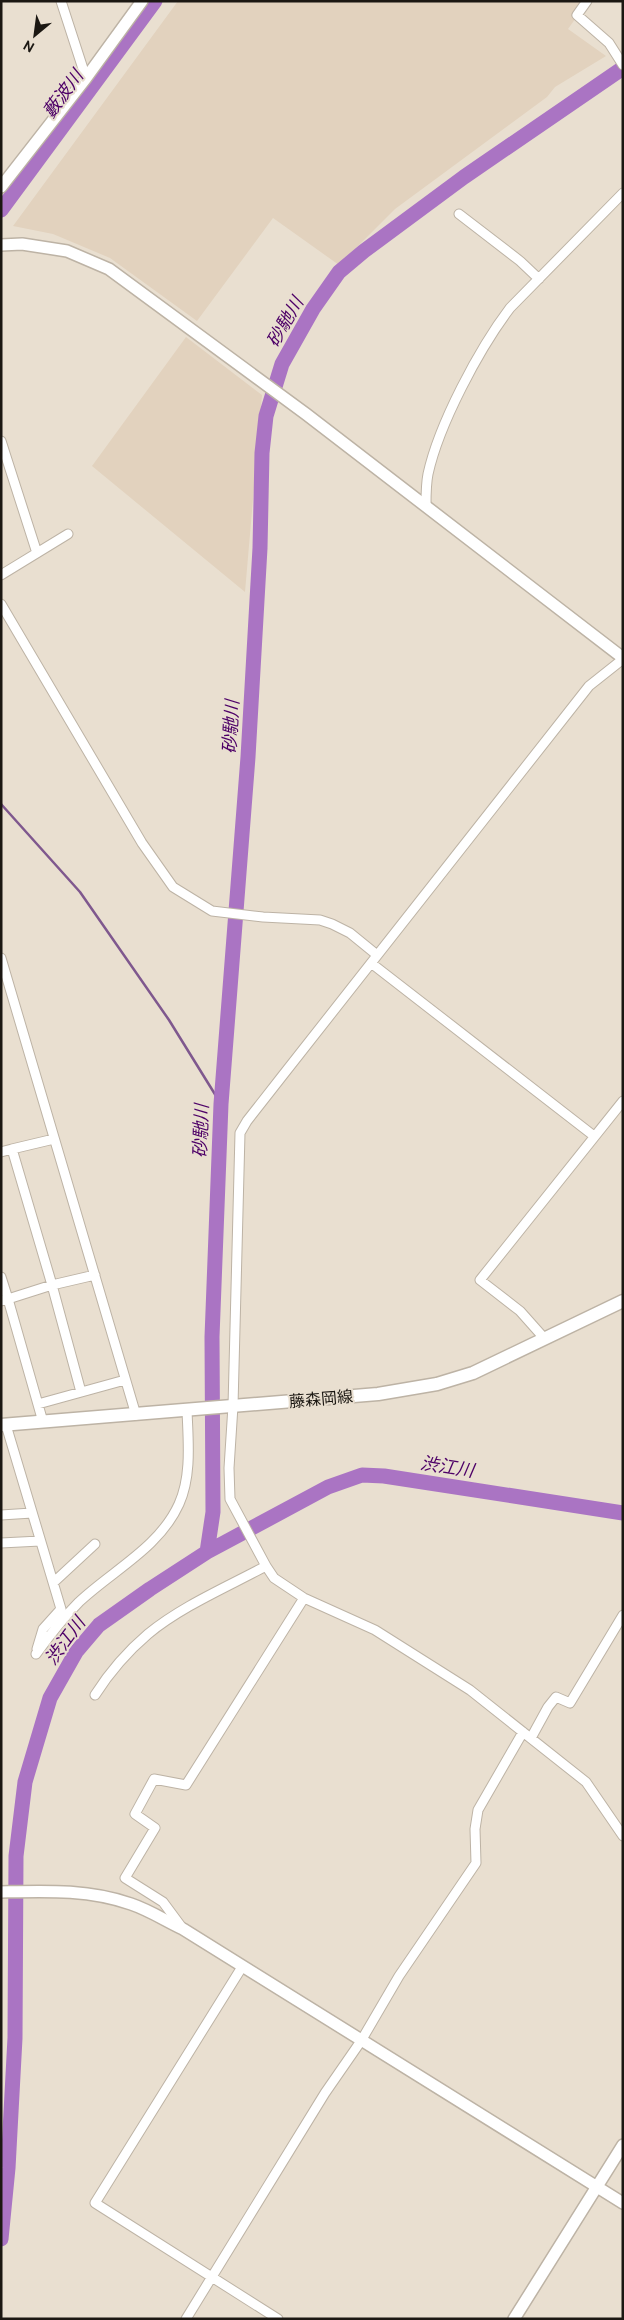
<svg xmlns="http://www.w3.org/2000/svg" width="624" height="2320" font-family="Cabin,'Noto Sans JP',sans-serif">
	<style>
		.built { fill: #e2d2be }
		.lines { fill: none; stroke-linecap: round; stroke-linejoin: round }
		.stream { stroke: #7f588e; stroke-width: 2.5 }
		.river { stroke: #aa74c3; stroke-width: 15 }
		.minor-casing { stroke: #bdb3a5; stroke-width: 11 }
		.tertiary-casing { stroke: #bdb3a5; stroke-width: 14 }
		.secondary-casing { stroke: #bdb3a5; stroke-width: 15 }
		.minor { stroke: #fff; stroke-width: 9 }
		.tertiary { stroke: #fff; stroke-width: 11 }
		.secondary { stroke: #fff; stroke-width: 12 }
		.labels { text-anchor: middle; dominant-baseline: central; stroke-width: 4; stroke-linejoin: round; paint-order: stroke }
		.street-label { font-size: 16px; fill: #1b1712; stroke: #e9dfd0 }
		.water-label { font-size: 18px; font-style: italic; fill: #4d0067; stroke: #e9dfd0 }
	</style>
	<rect width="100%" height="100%" fill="#e9dfd0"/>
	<path class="built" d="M178,1H588L568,29L606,56L555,87L547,97L395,209L339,265L273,218L197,321L110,258L53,234L13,226Z
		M186,337L262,395L245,592L92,466Z"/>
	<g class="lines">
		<path class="stream" d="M1,804L80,892L169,1020L221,1104"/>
		<path class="river" d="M1,210L155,1
			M207,1552L213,1512L212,1337L221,1104L248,757L260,548L262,453L266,416L282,364L313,309L339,272L364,251L464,177L623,68
			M1,2239L8,2168L15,2038L16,1856L25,1782L50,1698L76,1652L99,1625L150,1589L207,1552L328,1487L362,1475L384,1476L623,1513"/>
		<g class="minor-casing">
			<path id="minor" d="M61,1L86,78
				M587,1L577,15L609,43L623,65
				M459,214L520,261L539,279
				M1,441L37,553
				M426,505C426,495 426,484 428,474C439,424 479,349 510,308L623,193
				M1,575L68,534
				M1,604L142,843L173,887L212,911L263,917L320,920L332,924L350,933L377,955
				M623,659L589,686L283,1075L247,1121L240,1133L233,1406L229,1468L230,1499L266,1566L274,1578L304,1598L375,1630L470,1690L586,1782L623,1836
				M1,958L136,1415
				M371,963L594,1136
				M12,1149L54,1139
				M1,1152L12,1149L52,1285L95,1275
				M1,1277L8,1299L52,1285L81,1392
				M1,1301L8,1299L43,1422
				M544,1338L520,1311L480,1280L623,1101
				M38,1404L125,1380
				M6,1425L61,1609L43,1629L37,1649
				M1,1515L32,1513
				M1,1543L40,1541
				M54,1582L95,1544
				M36,1654C49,1636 63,1618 79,1602C113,1570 159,1548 179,1504C192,1475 188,1440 187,1410
				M95,1695C109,1673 128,1651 148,1634C182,1606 227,1587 266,1566
				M531,1738L548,1707L556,1697L570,1703L623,1615
				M183,1929L163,1902L125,1878L155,1828L135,1814L154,1779L186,1785L304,1598
				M242,1967L95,2203L278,2319
				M186,2319L325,2093L361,2041L399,1976L476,1863L475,1829L478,1810L523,1732"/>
		</g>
		<g class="tertiary-casing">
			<path id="tertiary" d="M1,187L86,78L142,1
				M1,245L22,244L67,251L109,269L306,414L623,658
				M1,1892C45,1891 89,1889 131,1904C149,1910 166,1921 183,1929L623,2203
				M514,2319L623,2145"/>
		</g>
		<g class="secondary-casing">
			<path id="secondary" d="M1,1425L378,1394L437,1384L473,1373L623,1301"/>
		</g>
		<use href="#minor" class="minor"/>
		<use href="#tertiary" class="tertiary"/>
		<use href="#secondary" class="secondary"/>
	</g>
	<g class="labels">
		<g class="street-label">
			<text transform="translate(321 1399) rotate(-5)">藤森岡線</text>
		</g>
		<g class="water-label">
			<text transform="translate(63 94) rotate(-54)">藪波川</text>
			<text transform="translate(285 322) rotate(-60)">砂馳川</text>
			<text transform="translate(231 727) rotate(-87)">砂馳川</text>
			<text transform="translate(201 1131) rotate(-88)">砂馳川</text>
			<text transform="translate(447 1467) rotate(9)">渋江川</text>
			<text transform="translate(65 1641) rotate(-54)">渋江川</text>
		</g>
	</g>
	<rect width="624" height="2320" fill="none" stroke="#1b1712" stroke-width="5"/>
	<g transform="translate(35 35) rotate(209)" stroke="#e9dfd0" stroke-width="4" paint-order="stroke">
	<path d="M0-4L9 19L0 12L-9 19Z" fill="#1b1712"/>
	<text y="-8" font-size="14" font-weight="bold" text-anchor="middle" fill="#1b1712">N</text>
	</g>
</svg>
